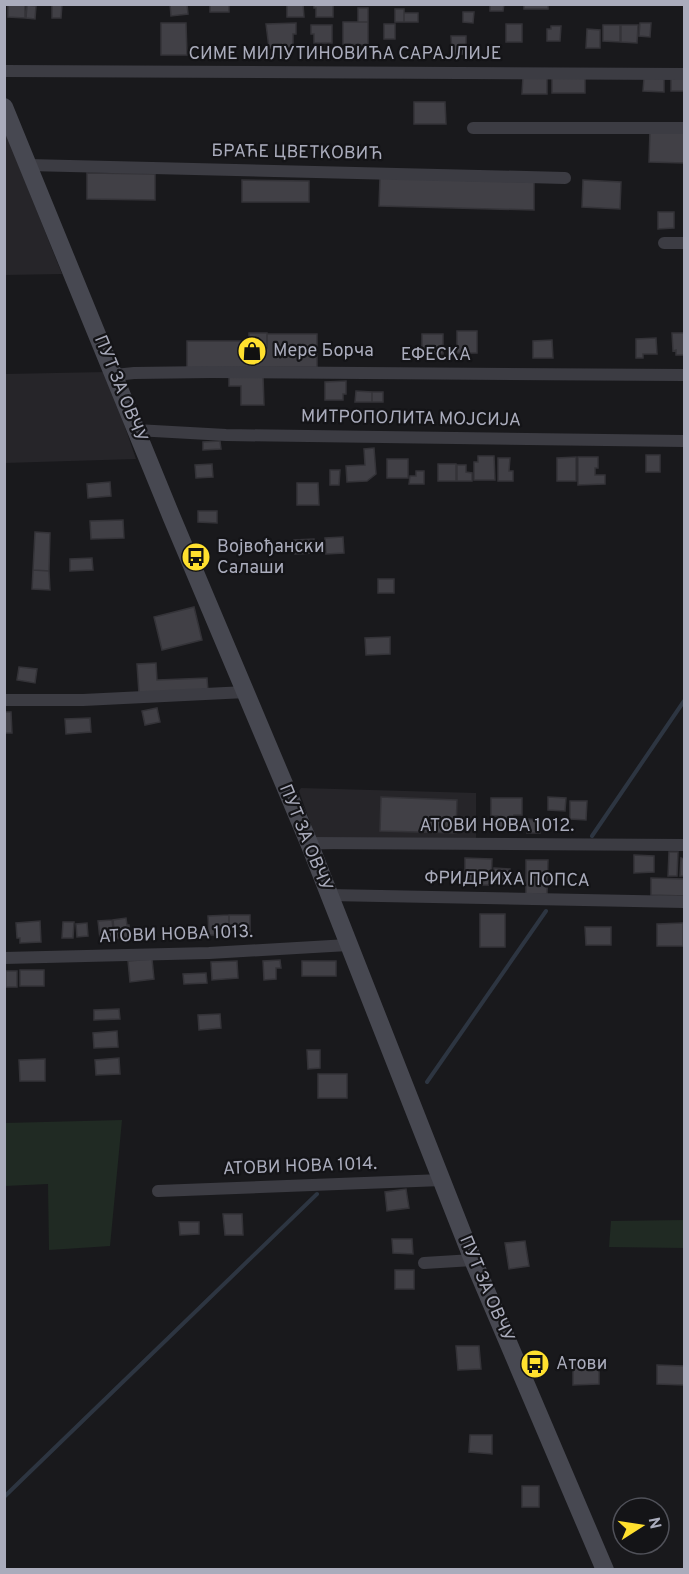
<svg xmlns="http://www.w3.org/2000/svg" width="689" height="1574" font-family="Overpass,sans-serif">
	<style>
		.built { fill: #262529 }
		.green { fill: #202a23 }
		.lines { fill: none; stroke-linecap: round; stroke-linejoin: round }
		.stream { stroke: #2d3541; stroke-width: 4 }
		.building { fill: #414046; stroke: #343338; stroke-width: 1.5 }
		.street { stroke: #3c3c43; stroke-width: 12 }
		.secondary { stroke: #474851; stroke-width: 18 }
		.labels { text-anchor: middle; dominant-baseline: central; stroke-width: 4.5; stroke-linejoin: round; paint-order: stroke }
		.street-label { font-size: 18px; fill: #aaacbc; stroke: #141417 }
		.poi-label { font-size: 18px; fill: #aaacbc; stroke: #141417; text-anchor: start }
	</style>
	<rect width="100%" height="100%" fill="#19191c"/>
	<path class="built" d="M5,131L62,274L5,275Z
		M106,372L136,459L5,463V374Z
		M301,788L476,793V839L320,850L299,791Z"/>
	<path class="green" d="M122,1120L110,1246L49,1250L48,1184L5,1186V1123Z
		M684,1220V1248L609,1247L611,1221Z"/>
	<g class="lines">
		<path class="stream" d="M592,836L684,701
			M427,1082L546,911
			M4,1497L317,1194"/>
	</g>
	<path class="building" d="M8,4H25V18L8,17Z
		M52,4H62L61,18H52Z
		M170,4H187L188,14L171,16Z
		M210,4H229V12H210Z
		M287,4H303L304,17H287Z
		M314,4H333V17H316V8H314Z
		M490,4H504L503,11H490Z
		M524,4H548V9H524Z
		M27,5L36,6L35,19L26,18Z
		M358,8H368V22H358Z
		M395,9H404V22H395Z
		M463,12H474L473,23L463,22Z
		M404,13H418V22H404Z
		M343,22H368V45L343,44Z
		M161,23H186L187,55H161Z
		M296,23V34H293V48H269L266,24Z
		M640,23H651L650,37L639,36Z
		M384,24H395V39H384Z
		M506,24H522V42H506Z
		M311,25H332V43H314V34H311Z
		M603,25H620V42L603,41Z
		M621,25H638L637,43L621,42Z
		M551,26H561L560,41H547V29H551Z
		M587,29L600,30V48H586Z
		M451,36H466V54L452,55Z
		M523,76H547V94H522Z
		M552,78H585V93H552Z
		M644,78H664V92L643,91Z
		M671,78H684V91H671Z
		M414,102H445L446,124H414Z
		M650,130H684V163L649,162Z
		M87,173L155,174V200L87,199Z
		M380,178L534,182V210L379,206Z
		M242,180L309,181V202H242Z
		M583,180L621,182L620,209L582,207Z
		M658,212H674V228L658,229Z
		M457,331H477V353H457Z
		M249,333H267V348H249Z
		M672,333H684V355H676V350L673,351Z
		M267,334H317V367L187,368V341H249V348H267Z
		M422,334H443V354L422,353Z
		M656,338L657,354H643V358H636V339Z
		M552,340L553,358H533V341Z
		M229,376H263L264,405H241V386H229Z
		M346,381V394H343V400H325V382Z
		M356,391L372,392V402H355Z
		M372,392H383V402H372Z
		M220,441L221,449L203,450V442Z
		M374,448L376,474L367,481L347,482L346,466L365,465L364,449Z
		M646,455H660V472H646Z
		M478,456H494L495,480H474V462H478Z
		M576,457V481H557V458Z
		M578,457H598V468H595V475H605V484L578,485Z
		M498,458H510L509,471H513V481H498Z
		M387,459H408V478H387Z
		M212,464L213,477L196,478L195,465Z
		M438,464H456V481H438Z
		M457,465H466V472L472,473V481H457Z
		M330,470H340L339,485H330Z
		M416,471H424V484H409L410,476H416Z
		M110,482L111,496L88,498L87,484Z
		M297,483H318L319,505H297Z
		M198,511H217V523L198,522Z
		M123,520L124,538L91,539L90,521Z
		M35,532L50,533L49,571L33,570Z
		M343,537L344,553L326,554L325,538Z
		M314,539L315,553L295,554L294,540Z
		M92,558L93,570L70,571V559Z
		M33,570L49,571L50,590L32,589Z
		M378,579H394V593H378Z
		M194,607L202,640L162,650L154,617Z
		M390,637V654L366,655L365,638Z
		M156,663L157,680L207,678L208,691L139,694L137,664Z
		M19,667L37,669L35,683L17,680Z
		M157,708L160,722L145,725L142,711Z
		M4,712H11L12,733H4Z
		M90,718L91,732L66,734L65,719Z
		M381,797L457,800L456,833L380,831Z
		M548,797L566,798L565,811L548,810Z
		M491,798H522V815H514V818H498V816H491Z
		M570,801H587L586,820L570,819Z
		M498,818H514V827H498Z
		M527,819L541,820L540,833H527Z
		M669,852H678L677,876H668Z
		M634,855L654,856V872L634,873Z
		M465,858L492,859L491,885H465Z
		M681,858L684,859V876H680Z
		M526,860H548L547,894H526Z
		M494,868L510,869L509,884L494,883Z
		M651,878L684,879V896L651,895Z
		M480,914H505V947H480Z
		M229,915V935H209L208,916Z
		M229,915H250V934H241V927H229Z
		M126,918L127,925H129L130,937L115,939L113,920Z
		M112,920L114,937L100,939L98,921Z
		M40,921L41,942L20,943V938H17L16,923Z
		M63,922H74L73,938H62Z
		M87,923L88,936L77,937L76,924Z
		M683,923V946H657V924Z
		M585,927H611V945H586Z
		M152,959L154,979L130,982L128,961Z
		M280,960L281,968H276V979L264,980L263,961Z
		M237,961L238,978L212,980L211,962Z
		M302,961H336V976H302Z
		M20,970H44V986H20Z
		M6,971H17V987H6Z
		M206,973L207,983L184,984L183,974Z
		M119,1009L120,1019L94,1020V1010Z
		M220,1014L221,1028L199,1030L198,1015Z
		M117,1031L118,1047L94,1048L93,1033Z
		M307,1050H320V1068L308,1069Z
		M119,1058L120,1074L96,1075L95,1060Z
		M45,1059V1081H20L19,1060Z
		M318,1074H347V1098H318Z
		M406,1189L409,1208L387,1211L385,1192Z
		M223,1214H242L243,1235H225Z
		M179,1222H199V1234L180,1235Z
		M392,1239H412L413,1254L393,1253Z
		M525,1241L529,1266L509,1269L505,1243Z
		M395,1270H414V1289H395Z
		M456,1346H479L481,1369L458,1370Z
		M599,1362V1384L573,1385V1363Z
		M657,1365L684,1366V1385L657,1384Z
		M470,1435H492V1454L469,1452Z
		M522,1486H539V1507H522Z"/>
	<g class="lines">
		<path class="street" d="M4,71L684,74
			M473,128H684
			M28,165L565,178
			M664,243H684
			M115,375L134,373L211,372L684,375
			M136,430L226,435L684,441
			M4,700H83L246,692
			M309,843L684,845
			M329,895L684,902
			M4,958L209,953L348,945
			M158,1191L442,1180
			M424,1263L473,1260"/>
		<path class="secondary" d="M4,107L172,518L309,843L473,1260L605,1570"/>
	</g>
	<defs>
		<g id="shop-disc" transform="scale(1.5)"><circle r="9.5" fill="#ffe02e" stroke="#141417"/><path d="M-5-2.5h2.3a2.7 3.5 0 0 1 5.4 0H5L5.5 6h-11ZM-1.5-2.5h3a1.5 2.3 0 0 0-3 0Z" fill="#111"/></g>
		<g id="bus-disc" transform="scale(1.5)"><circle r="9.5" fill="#ffe02e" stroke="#141417"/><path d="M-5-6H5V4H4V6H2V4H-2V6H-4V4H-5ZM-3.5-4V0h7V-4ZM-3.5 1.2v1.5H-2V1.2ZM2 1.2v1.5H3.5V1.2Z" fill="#111"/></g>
	</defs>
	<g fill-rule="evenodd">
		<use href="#shop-disc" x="252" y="351"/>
		<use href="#bus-disc" x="196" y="557"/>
		<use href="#bus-disc" x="535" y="1364"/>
	</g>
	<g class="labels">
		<g class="street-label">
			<text x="345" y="54">СИМЕ МИЛУТИНОВИЋА САРАЈЛИЈЕ</text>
			<text transform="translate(297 153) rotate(1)">БРАЋЕ ЦВЕТКОВИЋ</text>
			<text x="436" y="355">ЕФЕСКА</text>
			<text transform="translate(120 389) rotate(68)">ПУТ ЗА ОВЧУ</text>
			<text transform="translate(411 419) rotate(1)">МИТРОПОЛИТА МОЈСИЈА</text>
			<text x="497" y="826">АТОВИ НОВА 1012.</text>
			<text transform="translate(305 838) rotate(68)">ПУТ ЗА ОВЧУ</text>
			<text transform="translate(507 880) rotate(1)">ФРИДРИХА ПОПСА</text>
			<text transform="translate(176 935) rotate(-2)">АТОВИ НОВА 1013.</text>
			<text transform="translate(300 1167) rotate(-2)">АТОВИ НОВА 1014.</text>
			<text transform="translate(486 1289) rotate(67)">ПУТ ЗА ОВЧУ</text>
		</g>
		<g class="poi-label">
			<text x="273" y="351">Мере Борча</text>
			<text x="217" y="547">Војвођански<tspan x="217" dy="21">Салаши</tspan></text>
			<text x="556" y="1364">Атови</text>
		</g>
	</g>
	<rect width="689" height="1574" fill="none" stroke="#aaacbc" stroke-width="12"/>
	<g transform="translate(641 1526) rotate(78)"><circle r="28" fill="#141417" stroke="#505159" stroke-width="1.5"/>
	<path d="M0-4.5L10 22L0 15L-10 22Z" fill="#ffe02e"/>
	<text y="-9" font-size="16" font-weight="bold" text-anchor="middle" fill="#aaacbc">N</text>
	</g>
</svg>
